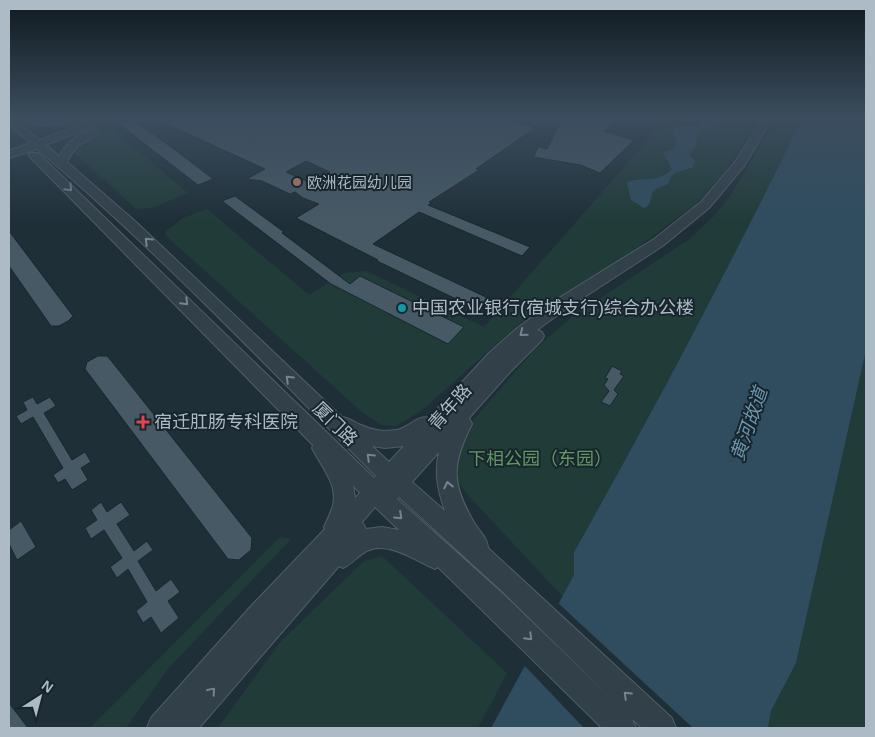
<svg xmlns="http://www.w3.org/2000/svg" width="875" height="737" font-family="Helvetica,'Noto Sans SC',sans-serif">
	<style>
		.green { fill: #213b38 }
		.water { fill: #2f4d5f }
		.pier { fill: #1e2f38 }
		.building { fill: #465965; stroke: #19272f; fill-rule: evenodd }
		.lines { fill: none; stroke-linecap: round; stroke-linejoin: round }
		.minor-casing { stroke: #4f5e67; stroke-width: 2 }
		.minor { fill: #324049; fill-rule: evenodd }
		.oneway { stroke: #75848e }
		.education-dot { fill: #8d6e63; stroke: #18252d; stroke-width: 2 }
		.culture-dot { fill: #0f9aa8; stroke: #18252d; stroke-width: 2 }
		.health-dot { fill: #e0444e; stroke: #18252d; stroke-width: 2 }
		.labels { text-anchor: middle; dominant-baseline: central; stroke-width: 4; stroke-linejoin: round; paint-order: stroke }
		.far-poi-label { font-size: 15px; fill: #acbbc6; stroke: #18252d; text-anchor: start }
		.poi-label { font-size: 18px; fill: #acbbc6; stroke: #18252d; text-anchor: start }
		.street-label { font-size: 18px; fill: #acbbc6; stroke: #18252d }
		.park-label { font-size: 18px; fill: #629763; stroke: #18252d }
		.water-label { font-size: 19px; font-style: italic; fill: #6a95ac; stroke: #18252d }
	</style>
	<rect width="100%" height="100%" fill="#1e2f38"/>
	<path class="green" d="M666,119H758L726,170L696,204L633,251L520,323L421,411L396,426L382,425L363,413L165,235L166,231L183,218L207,209L309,295L344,273L366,271L484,327Z
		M777,119H802C730,266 654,410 574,552V575L563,597L466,493L456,479L453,451L461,434L535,349L569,319L688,240L714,216L730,196Z
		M109,126L188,193L152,208L136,209L76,154L75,151C83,139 97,133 109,126Z
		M866,350V728H768L771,711L796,663Z
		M280,537L291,539L167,670L126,728H90Z
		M382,556L507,673L478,728H218L281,641L364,561Z"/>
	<path class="water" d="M704,119H718L722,126L703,130L696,137L697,145L689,155L695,161L693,167C677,174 674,168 668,184C646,192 656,190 648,206L644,208L631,200L627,183C639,175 658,185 672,169L663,152C674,150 681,144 673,134V131L677,126H697Z
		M802,119H866V350L796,663L771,711L768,728H491L574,575V552C654,410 730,266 802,119Z"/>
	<path class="pier" d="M557,602L693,728H584L523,664Z"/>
	<path class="building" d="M132,119L178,152L213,179L198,185L119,124Z
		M156,119H510L535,128L476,169L479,170L429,202L432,203L428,205L530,247L522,256L419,212L373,244L488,298L477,309L377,261L378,260L296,218L319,204L303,198L295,192L290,194L262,181L247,179L265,169ZM306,161L330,172L310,183L286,172Z
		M562,119H616L604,131L634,140L600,173L581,165L534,157L538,147L547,149Z
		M235,196L284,232L282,233L350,284L360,276L464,327L448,344L331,284L222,201Z
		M9,231L73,316L68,321L59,326H51L9,266Z
		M98,356H107L113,363L252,538L251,550L239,560L228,559L85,369L87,362Z
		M612,366L622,371L620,374L624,376L614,390L618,394L610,406L601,402L609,391L604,385L608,379L605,378Z
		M33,397L37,404L50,397L56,406L44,413L72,460L85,452L91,462L81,468L88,480L72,490L65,479L58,483L53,475L63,468L33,417L21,424L16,416L27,410L23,402Z
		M101,502L107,512L121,502L130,515L117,524L134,551L147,541L153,550L138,561L156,591L171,579L180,592L168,601L179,618L161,633L151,617L143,623L136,611L147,602L128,569L117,578L110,567L122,558L104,530L91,539L85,528L97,520L91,510Z
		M21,521L36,547L17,560L9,544V530Z
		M9,703L28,728H9Z"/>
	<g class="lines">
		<g class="minor-casing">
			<path id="minor" d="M9,119H91L86,122L44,125L18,123L40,140L95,119H111L46,145L59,156C66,144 83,127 98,130L99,132L98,134L78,146L71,154L67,162L136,222L342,417C349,418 354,422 361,425C371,430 385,432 396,430C408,429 418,414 429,418L489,353L516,329L554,301L654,239L701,202L735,162L762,119H772L744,166L709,208L664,245L566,309L537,330L542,332L544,336L542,340L511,371L469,418L472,424C451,465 451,484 475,524C480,532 488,539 488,548L672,718L676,728H642L632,719L636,728H602L438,567L435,569C416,561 390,542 369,550C359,554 353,563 343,568L339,566L199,728H147L151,718L252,605L325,529L324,527C327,520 331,513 333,505C338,484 321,466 312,448L313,445L30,157L28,155L30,153H38L374,478L376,476C265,365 157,250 37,149L9,158V151L30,143L9,125ZM372,446L385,448L404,446L389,462ZM439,452C434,473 438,491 445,511L412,482ZM353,485L360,493L355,498ZM399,497L503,592L615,702L503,594L397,499ZM375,507L399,530L382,527L366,529L362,522Z"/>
		</g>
		<use href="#minor" class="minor"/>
	</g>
	<defs><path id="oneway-chevron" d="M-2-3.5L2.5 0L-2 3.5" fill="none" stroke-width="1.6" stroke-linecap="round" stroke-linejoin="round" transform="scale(1.25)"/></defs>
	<g class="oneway">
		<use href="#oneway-chevron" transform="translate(69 188) rotate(45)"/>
		<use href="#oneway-chevron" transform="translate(148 241) rotate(-136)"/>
		<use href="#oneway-chevron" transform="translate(185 302) rotate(45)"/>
		<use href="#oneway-chevron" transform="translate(523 333) rotate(141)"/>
		<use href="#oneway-chevron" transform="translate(289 379) rotate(-136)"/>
		<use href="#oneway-chevron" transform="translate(370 457) rotate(-136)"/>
		<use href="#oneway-chevron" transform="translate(448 485) rotate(-102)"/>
		<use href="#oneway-chevron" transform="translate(399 516) rotate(43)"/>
		<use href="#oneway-chevron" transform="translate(529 637) rotate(45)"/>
		<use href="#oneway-chevron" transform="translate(212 691) rotate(-49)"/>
		<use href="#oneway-chevron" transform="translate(627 695) rotate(-136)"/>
	</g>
	<linearGradient id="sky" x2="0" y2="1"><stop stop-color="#101a1f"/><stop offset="0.53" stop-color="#3b4d5e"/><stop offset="1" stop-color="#3b4d5e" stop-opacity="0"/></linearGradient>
	<rect width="875" height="223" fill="url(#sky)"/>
	<circle class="education-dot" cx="297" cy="182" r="5"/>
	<circle class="culture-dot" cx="402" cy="308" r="5"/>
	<path class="health-dot" d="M140.5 414.5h5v5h5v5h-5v5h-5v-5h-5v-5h5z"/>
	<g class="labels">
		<g class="far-poi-label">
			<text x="307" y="182">欧洲花园幼儿园</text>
		</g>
		<g class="poi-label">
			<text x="412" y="308">中国农业银行(宿城支行)综合办公楼</text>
			<text x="154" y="422">宿迁肛肠专科医院</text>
		</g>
		<g class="street-label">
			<text transform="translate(450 407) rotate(-49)">青年路</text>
			<text transform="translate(335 424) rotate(44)">厦门路</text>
		</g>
		<g class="park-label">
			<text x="540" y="459">下相公园（东园）</text>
		</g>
		<g class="water-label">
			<text transform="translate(749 424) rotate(-71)">黄河故道</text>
		</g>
	</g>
	<rect width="875" height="737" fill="none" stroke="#acbbc6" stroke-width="20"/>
	<g transform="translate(40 697) rotate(36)" stroke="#18252d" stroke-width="4" paint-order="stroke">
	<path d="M0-4L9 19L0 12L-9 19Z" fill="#acbbc6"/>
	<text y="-8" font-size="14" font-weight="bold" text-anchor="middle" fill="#acbbc6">N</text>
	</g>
</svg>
